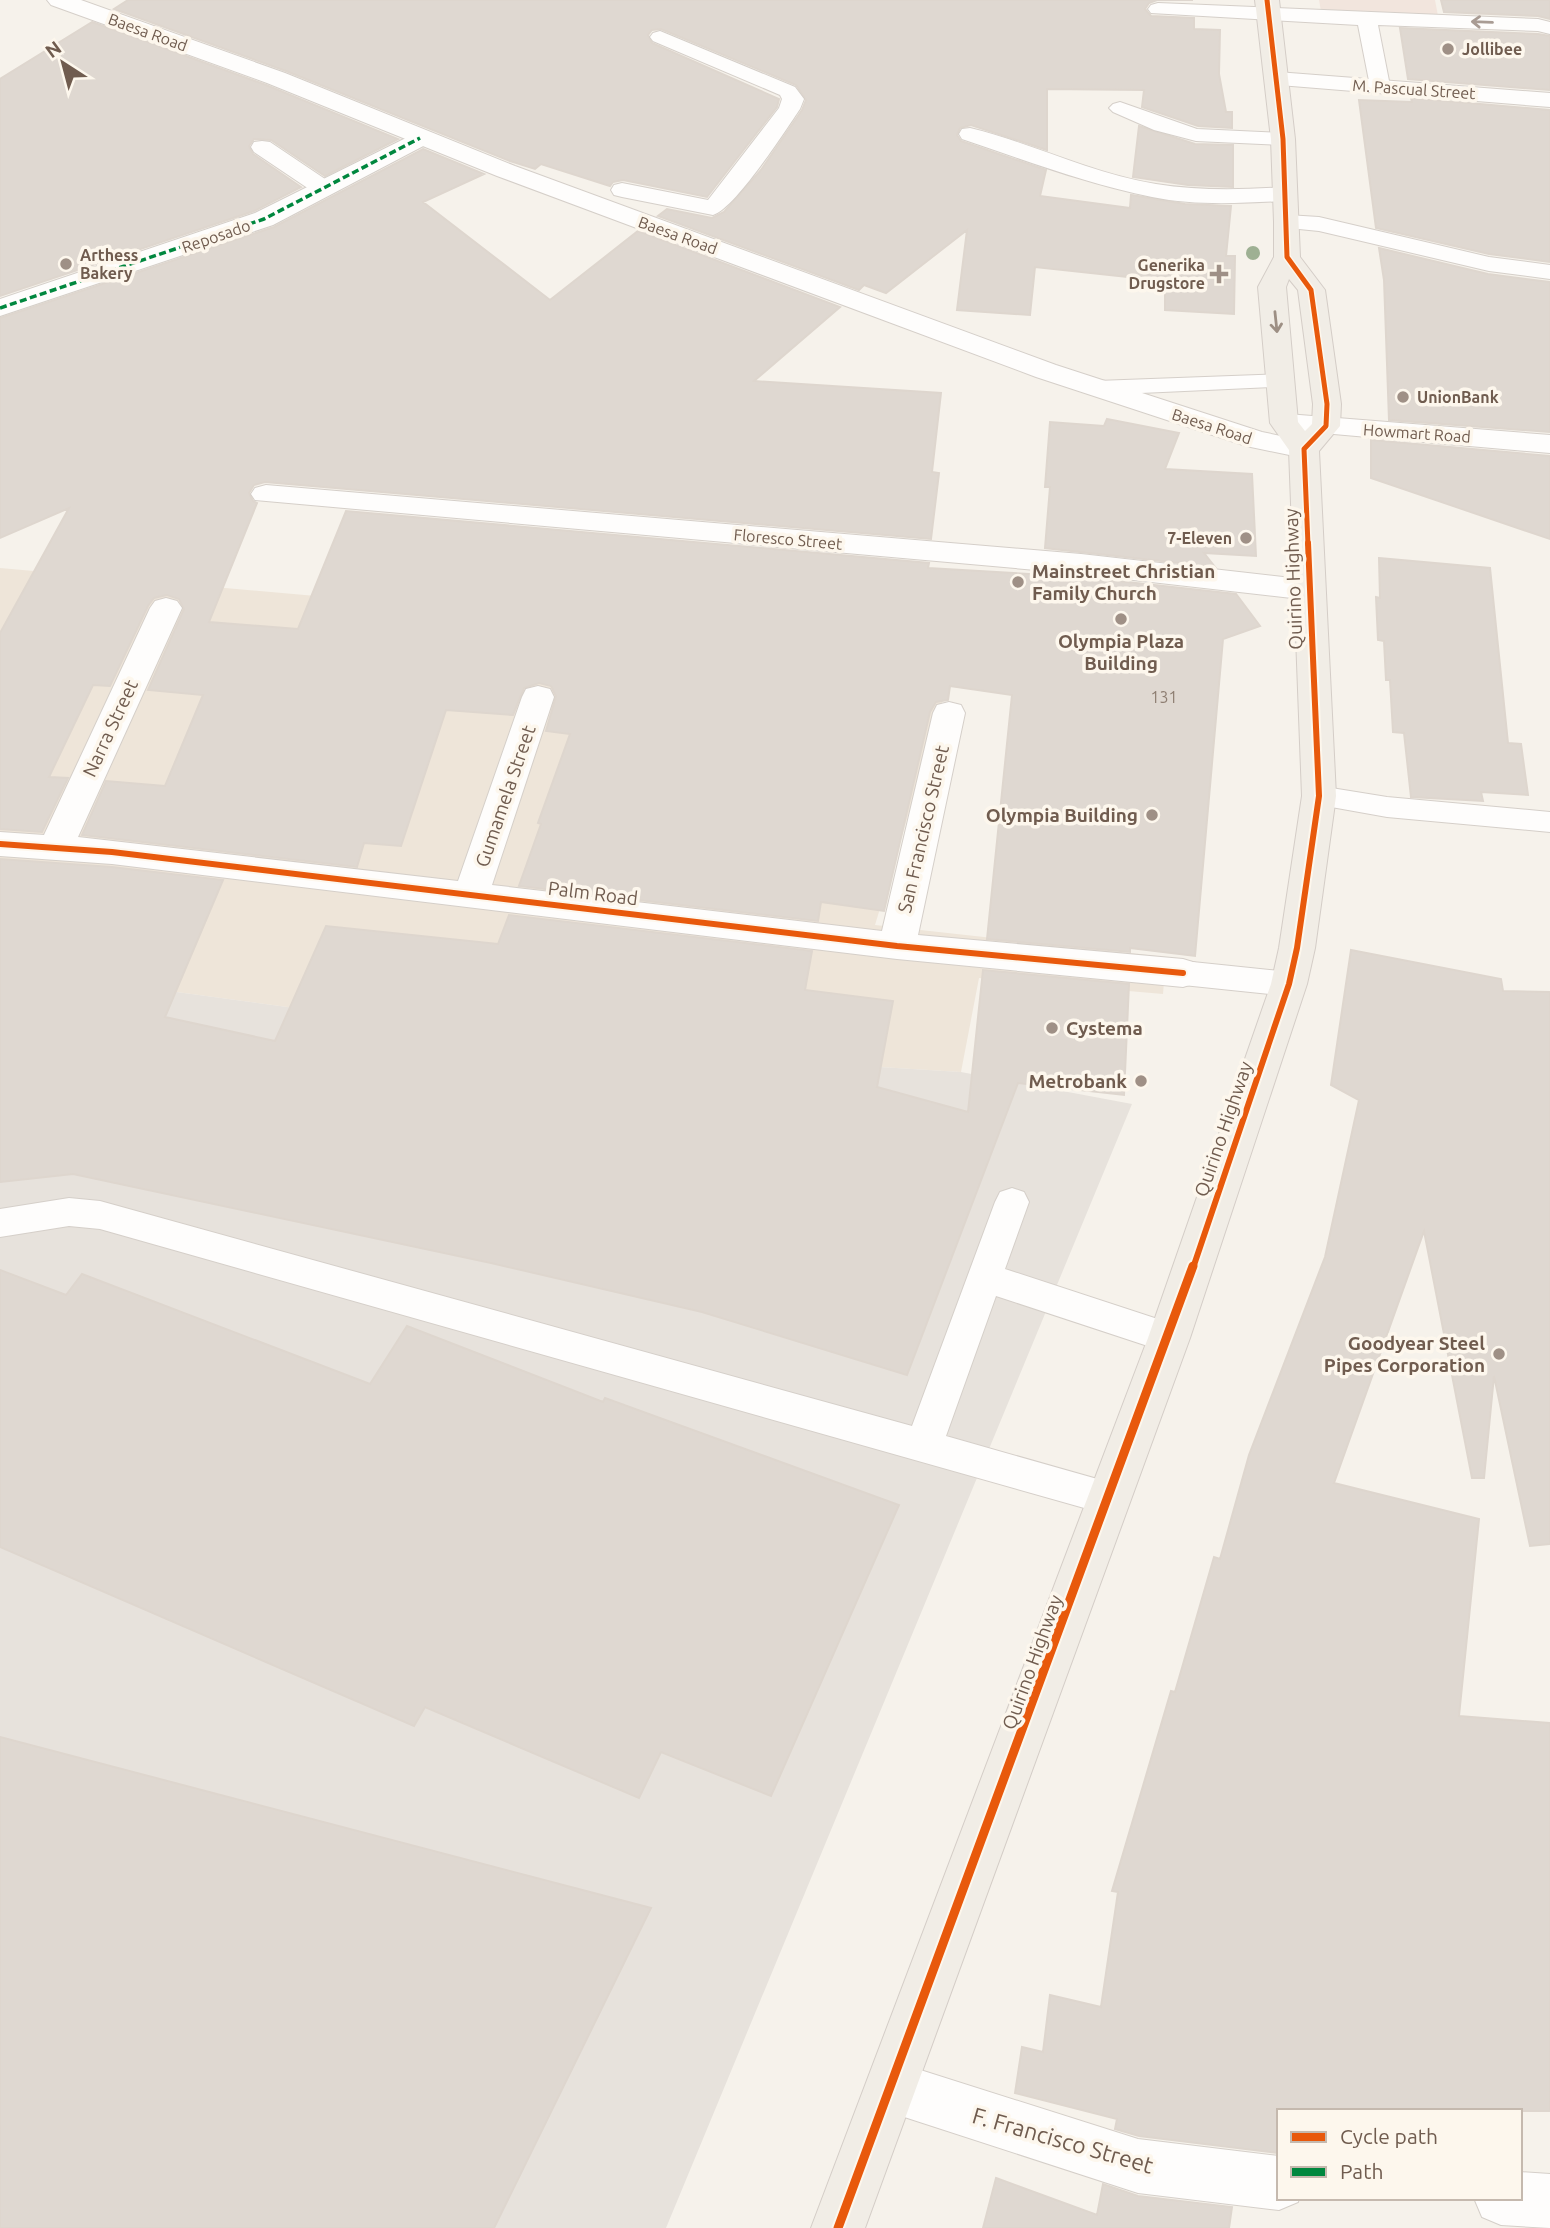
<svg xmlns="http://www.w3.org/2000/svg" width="1550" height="2228" font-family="Ubuntu,sans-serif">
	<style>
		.residential { fill: #eee5d9 }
		.commercial { fill: #f2e5dd }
		.industrial { fill: #e7e2dc }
		.building { fill: #dfd8d1; stroke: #ded6ce; stroke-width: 2 }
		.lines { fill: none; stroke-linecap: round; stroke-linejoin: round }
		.lane-casing { stroke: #d5cfc9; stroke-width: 2 }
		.street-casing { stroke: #d5cfc9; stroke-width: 2 }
		.secondary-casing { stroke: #d5cfc9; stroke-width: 2 }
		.primary-casing { stroke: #d4cdc7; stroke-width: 2 }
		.lane { fill: #fefdfc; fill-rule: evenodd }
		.street { fill: #fefdfc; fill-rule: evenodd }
		.secondary { fill: #fefdfc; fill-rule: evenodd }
		.primary { fill: #f1ede6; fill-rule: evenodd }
		.quiet { stroke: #00873e; stroke-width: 3.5; stroke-dasharray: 7 3.5; stroke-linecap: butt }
		.cycleway-far2-casing { stroke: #fdf7ed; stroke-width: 8 }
		.cycleway-far1-casing { stroke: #fdf7ed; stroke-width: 10 }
		.cycleway-casing { stroke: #fdf7ed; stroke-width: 13 }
		.cycleway-far2 { stroke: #e8590c; stroke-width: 5 }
		.cycleway-far1 { stroke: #e8590c; stroke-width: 6 }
		.cycleway { stroke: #e8590c; stroke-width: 9 }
		.tree { fill: #9eb093 }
		.oneway { stroke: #a99c94 }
		.oneway2 { stroke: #9d8f84 }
		.poi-dot { fill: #9f9086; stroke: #fdf7ed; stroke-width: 2.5 }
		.labels { text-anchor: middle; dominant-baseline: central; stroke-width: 7; stroke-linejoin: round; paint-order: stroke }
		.far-street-label { font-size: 16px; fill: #705c4f; stroke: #fdf7ed }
		.far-poi-label { font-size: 16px; font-weight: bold; fill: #705c4f; stroke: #fdf7ed; text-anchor: start }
		.number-label { font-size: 16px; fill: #8e7e72 }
		.poi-label { font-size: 19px; font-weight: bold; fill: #705c4f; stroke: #fdf7ed; text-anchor: end }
		.street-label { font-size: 19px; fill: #705c4f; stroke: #fdf7ed }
		.near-street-label { font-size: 23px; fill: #705c4f; stroke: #fdf7ed }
	</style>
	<rect width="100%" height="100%" fill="#f6f2eb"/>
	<path class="residential" d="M0,568L957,653L875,925L1166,957L1163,994L979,978L961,1072L604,1050L0,968Z"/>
	<path class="commercial" d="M1319,0H1435L1438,16L1321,11Z"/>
	<path class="industrial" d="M0,968L604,1050L961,1072L1132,1104L666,2228H0Z"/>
	<path class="building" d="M128,0H1193H1157L1149,3L1145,9L1151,16L1194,18V29L1220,30L1219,74L1226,112H1232V128L1198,126L1142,107L1144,90L1047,89V150L971,125L960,128L957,135L961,141L1046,170L1040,196L1130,208L1131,195L1185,204L1231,206L1226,256H1235L1234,314L1165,310V281L1035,267L1030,315L957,310L967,230L886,293L864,285L859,290L658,216L667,209L712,218L724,212L761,170L802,110L806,100L796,85L661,29L652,30L648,35L652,43L779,99L777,107L707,197L623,180L613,182L610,186L541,164L535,169L510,161L286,71L114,9Z
		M1441,0H1550V19L1538,16L1444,12Z
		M92,22L266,85L398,139L325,176L271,140L254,139L249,146L253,154L301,187L254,211L0,296V79Z
		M1400,28L1538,34L1550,36V90L1408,79Z
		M1411,98L1550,110V262L1489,254L1376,228L1359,100L1412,102Z
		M1139,126L1195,144L1233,145V187L1188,185L1133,177Z
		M423,149L484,174L423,202L550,300L638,231L840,307L754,381L941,393L932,472L939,473L931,539L265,482L254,485L249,493L253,501L257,503L209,622L298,629L346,511L929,563L928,568L1081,577L1236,594L1260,626L1223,639L1195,956L1130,948V952L987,939L1012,695L950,686L948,700L936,702L930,712L884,911L821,902L818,921L519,886L541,824L538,823L570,734L546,731L556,696L551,686L539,683L524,688L513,715L446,710L401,846L364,843L357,867L82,835L106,781L165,786L203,695L148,690L184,609L179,599L167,595L154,598L148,606L110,686L93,685L49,777L68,778L42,832L0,829V633L69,508L0,538V318L274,227Z
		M1379,248L1488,274L1550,282V432L1389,420L1384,280Z
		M1107,419L1179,433L1165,469L1252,474L1256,556L1204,553L1215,567L1045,548L1050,487H1045L1050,422L1104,426Z
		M1371,440L1550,456V539L1371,478Z
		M1379,558L1490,568L1508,743L1521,744L1528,795L1481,792L1483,801L1411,797L1404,733L1393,732L1390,680H1386L1384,641L1378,640L1376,597L1380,598Z
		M0,859L112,867L223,880L165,1017L275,1041L326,926L498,944L509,915L812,951L805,990L893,1001L877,1087L968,1112L983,970L1129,984L1124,1095L1018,1083L907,1375L702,1312L491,1263L73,1174L0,1182Z
		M1351,950L1501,979L1503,991L1550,992V1544L1530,1546L1494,1376L1484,1478H1472L1424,1231L1334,1483L1479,1519L1459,1716L1550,1723V2111H1279V2153L1139,2136L1115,2129L1117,2119L1015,2093L1022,2047L1043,2052L1050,1995L1101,2007L1118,1892L1112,1891L1171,1691L1175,1692L1214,1557L1220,1559L1249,1455L1325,1257L1359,1100L1331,1085Z
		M0,1270L66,1295L82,1274L370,1384L407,1326L603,1402L605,1398L899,1505L771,1796L661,1752L639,1798L425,1707L414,1726L0,1547Z
		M0,1737L651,1908L494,2228H0Z
		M996,2178L1097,2215L1103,2184L1138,2196L1232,2207L1229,2228H983Z"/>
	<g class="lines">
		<g class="lane-casing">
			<path id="lane" d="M1158,3L1538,19L1550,22V34L1538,31L1378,25L1390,86L1387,90H1373L1370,86L1358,25L1151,13L1148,9L1151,5Z
				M660,31L795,87L804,99L800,109C785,131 735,209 713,215L622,197L614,195L611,190L614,185L622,183L708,200L779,108L782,99L780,95L653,41L650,37L653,33Z
				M1120,102L1197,129L1283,133L1291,134L1294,139L1291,144L1283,145L1196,141L1154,130L1113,112L1109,108L1113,104Z
				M970,128C1032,143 1092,174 1156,184C1198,191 1242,190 1285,187L1293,189L1296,194L1293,199L1285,201C1241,203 1195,206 1152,197C1087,184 1024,160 962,139L959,134L962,129Z
				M262,141L270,142L325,179L328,184L325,189H309L254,152L251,147L254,142Z
				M1287,215L1319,217L1489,257L1550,265V279L1489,271L1319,231L1279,227L1276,222L1279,217Z
				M1282,374L1291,376L1294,381L1291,386L1097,395L1088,393L1085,388L1088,383L1097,381Z
				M1319,786L1387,797L1550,812V832L1387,817L1309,803L1304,796L1309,789Z
				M1183,961L1289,972L1300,976L1305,984L1300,992L1289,996L1183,985L1172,981L1167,973L1172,965Z
				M1012,1188L1024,1192L1029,1202L1005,1269L1182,1327L1187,1338L1182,1349L1169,1353L996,1296L946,1436L1122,1486L1128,1498L1122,1510L1109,1515L100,1229L69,1226L0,1237V1209L69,1198L100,1201L912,1426L995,1202L1000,1192Z"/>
		</g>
		<g class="street-casing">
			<path id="street" d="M1277,72L1550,93V107L1268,84L1265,79L1268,74Z
				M420,131L429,133L432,138L429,143L273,225L0,316V299L255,213Z
				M266,485L1081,554L1309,580L1320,583L1325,590L1320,597L1309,600L1081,574L255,500L251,494L255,488Z
				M166,598L177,601L182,608L78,837L458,881L522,697L526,689L538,686L550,689L554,697L492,885L882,931L933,713L937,705L949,702L961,705L965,713L918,935L1183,959L1196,963L1201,973L1196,983L1183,987L897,959L112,864L0,856V832L44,835L150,608L155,601Z
				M892,2061L1138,2139L1279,2156V2198H1299L1298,2202L1279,2210L1138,2193L892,2113L874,2105L866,2087L874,2069Z
				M1520,2172L1550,2174V2228L1501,2225L1482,2217L1474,2198H1520Z"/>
		</g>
		<g class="secondary-casing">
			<path id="secondary" d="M47,0H81L285,73L515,166L1056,365L1262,432L1314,443L1319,449L1314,455L1304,458L1246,446L1036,377L497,176L267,83L51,5Z
				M1287,414L1550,435V453L1277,429L1273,423L1277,417Z"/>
		</g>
		<g class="primary-casing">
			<path id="primary" d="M1255,0H1279L1295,139L1300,257L1325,290L1341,404L1340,426L1319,451L1336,796L1315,948L1307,984L1190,1338L865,2228H811L1148,1338L1271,984L1279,948L1302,796L1289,450L1270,423L1258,287L1274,257V222L1271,139ZM1289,279L1298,290L1313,404L1312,424L1305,431L1298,422L1286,287Z"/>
		</g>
		<use href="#lane" class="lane"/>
		<use href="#street" class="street"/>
		<use href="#secondary" class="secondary"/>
		<use href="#primary" class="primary"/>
		<path class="quiet" d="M0,308L264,219L420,138"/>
		<g class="cycleway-far2-casing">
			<path id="cycleway-far2" d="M1267,0L1283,139L1287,257L1311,290L1327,404L1326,426L1304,449L1308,545"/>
		</g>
		<g class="cycleway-far1-casing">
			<path id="cycleway-far1" d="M0,844L112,852L897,946L1183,973
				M1193,1268L1289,984L1297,948L1319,796L1308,543"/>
		</g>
		<g class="cycleway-casing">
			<path id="cycleway" d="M838,2228L1193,1266"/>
		</g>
		<use href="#cycleway-far2" class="cycleway-far2"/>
		<use href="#cycleway-far1" class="cycleway-far1"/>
		<use href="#cycleway" class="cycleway"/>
	</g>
	<circle class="tree" cx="1253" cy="253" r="7"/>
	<defs><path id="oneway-shaft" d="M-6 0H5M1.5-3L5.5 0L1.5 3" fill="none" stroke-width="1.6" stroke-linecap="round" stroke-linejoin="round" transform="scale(1.75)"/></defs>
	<use class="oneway" href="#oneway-shaft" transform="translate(1482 22) rotate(-178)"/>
	<use class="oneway2" href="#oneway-shaft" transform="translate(1276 322) rotate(84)"/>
	<g class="poi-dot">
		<circle cx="1448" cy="49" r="7"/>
		<circle cx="66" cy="264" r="7"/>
		<path d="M1215.5 263.5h7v7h7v7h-7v7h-7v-7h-7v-7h7z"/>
		<circle cx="1403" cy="397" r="7"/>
		<circle cx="1246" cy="538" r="7"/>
		<circle cx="1018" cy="582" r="7"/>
		<circle cx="1121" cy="619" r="7"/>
		<circle cx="1152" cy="815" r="7"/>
		<circle cx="1052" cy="1028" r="7"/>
		<circle cx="1141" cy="1081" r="7"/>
		<circle cx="1499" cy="1354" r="7"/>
	</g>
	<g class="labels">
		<g class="far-street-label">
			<text transform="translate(148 32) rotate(20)">Baesa Road</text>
			<text transform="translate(1414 89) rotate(4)">M. Pascual Street</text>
			<text transform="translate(678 235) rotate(20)">Baesa Road</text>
			<text transform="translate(216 236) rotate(-19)">Reposado</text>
			<text transform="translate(1212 426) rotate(18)">Baesa Road</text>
			<text transform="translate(1417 433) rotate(4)">Howmart Road</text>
			<text transform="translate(788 539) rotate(5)">Floresco Street</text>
		</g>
		<g class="far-poi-label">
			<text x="1462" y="49">Jollibee</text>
			<text x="80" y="255">Arthess<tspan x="80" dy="18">Bakery</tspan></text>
			<text x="1205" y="265" text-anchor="end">Generika<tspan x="1205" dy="18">Drugstore</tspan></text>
			<text x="1417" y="397">UnionBank</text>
			<text x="1232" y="538" text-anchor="end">7-Eleven</text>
		</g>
		<g class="number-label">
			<text x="1164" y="697">131</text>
		</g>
		<g class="poi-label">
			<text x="1032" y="571" text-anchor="start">Mainstreet Christian<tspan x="1032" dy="22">Family Church</tspan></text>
			<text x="1121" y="641" text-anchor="middle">Olympia Plaza<tspan x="1121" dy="22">Building</tspan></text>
			<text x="1138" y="815">Olympia Building</text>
			<text x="1066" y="1028" text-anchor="start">Cystema</text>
			<text x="1127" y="1081">Metrobank</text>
			<text x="1485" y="1343">Goodyear Steel<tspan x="1485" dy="22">Pipes Corporation</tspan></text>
		</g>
		<g class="street-label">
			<text transform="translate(1293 579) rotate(-92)">Quirino Highway</text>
			<text transform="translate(110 728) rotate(-65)">Narra Street</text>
			<text transform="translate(505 796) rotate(-71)">Gumamela Street</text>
			<text transform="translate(923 829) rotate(-77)">San Francisco Street</text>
			<text transform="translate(593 893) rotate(7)">Palm Road</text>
			<text transform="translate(1223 1129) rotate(-71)">Quirino Highway</text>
			<text transform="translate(1032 1662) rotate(-70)">Quirino Highway</text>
		</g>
		<g class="near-street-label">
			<text transform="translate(1063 2140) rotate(16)">F. Francisco Street</text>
		</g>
	</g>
	<rect x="1277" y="2109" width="245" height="91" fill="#fdf7ed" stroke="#c5b9ae" stroke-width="2"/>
	<rect x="1291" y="2132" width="35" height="10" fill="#e8590c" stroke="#c5b9ae" stroke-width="2"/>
	<text x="1340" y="2144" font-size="21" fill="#705c4f">Cycle path</text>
	<rect x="1291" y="2167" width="35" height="10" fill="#00873e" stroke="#c5b9ae" stroke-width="2"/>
	<text x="1340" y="2179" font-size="21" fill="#705c4f">Path</text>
	<g transform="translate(63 63) rotate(324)" stroke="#fdf7ed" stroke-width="5" paint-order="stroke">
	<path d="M0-5L12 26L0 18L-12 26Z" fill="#705c4f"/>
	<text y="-10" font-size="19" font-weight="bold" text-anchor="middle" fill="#705c4f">N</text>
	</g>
</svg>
